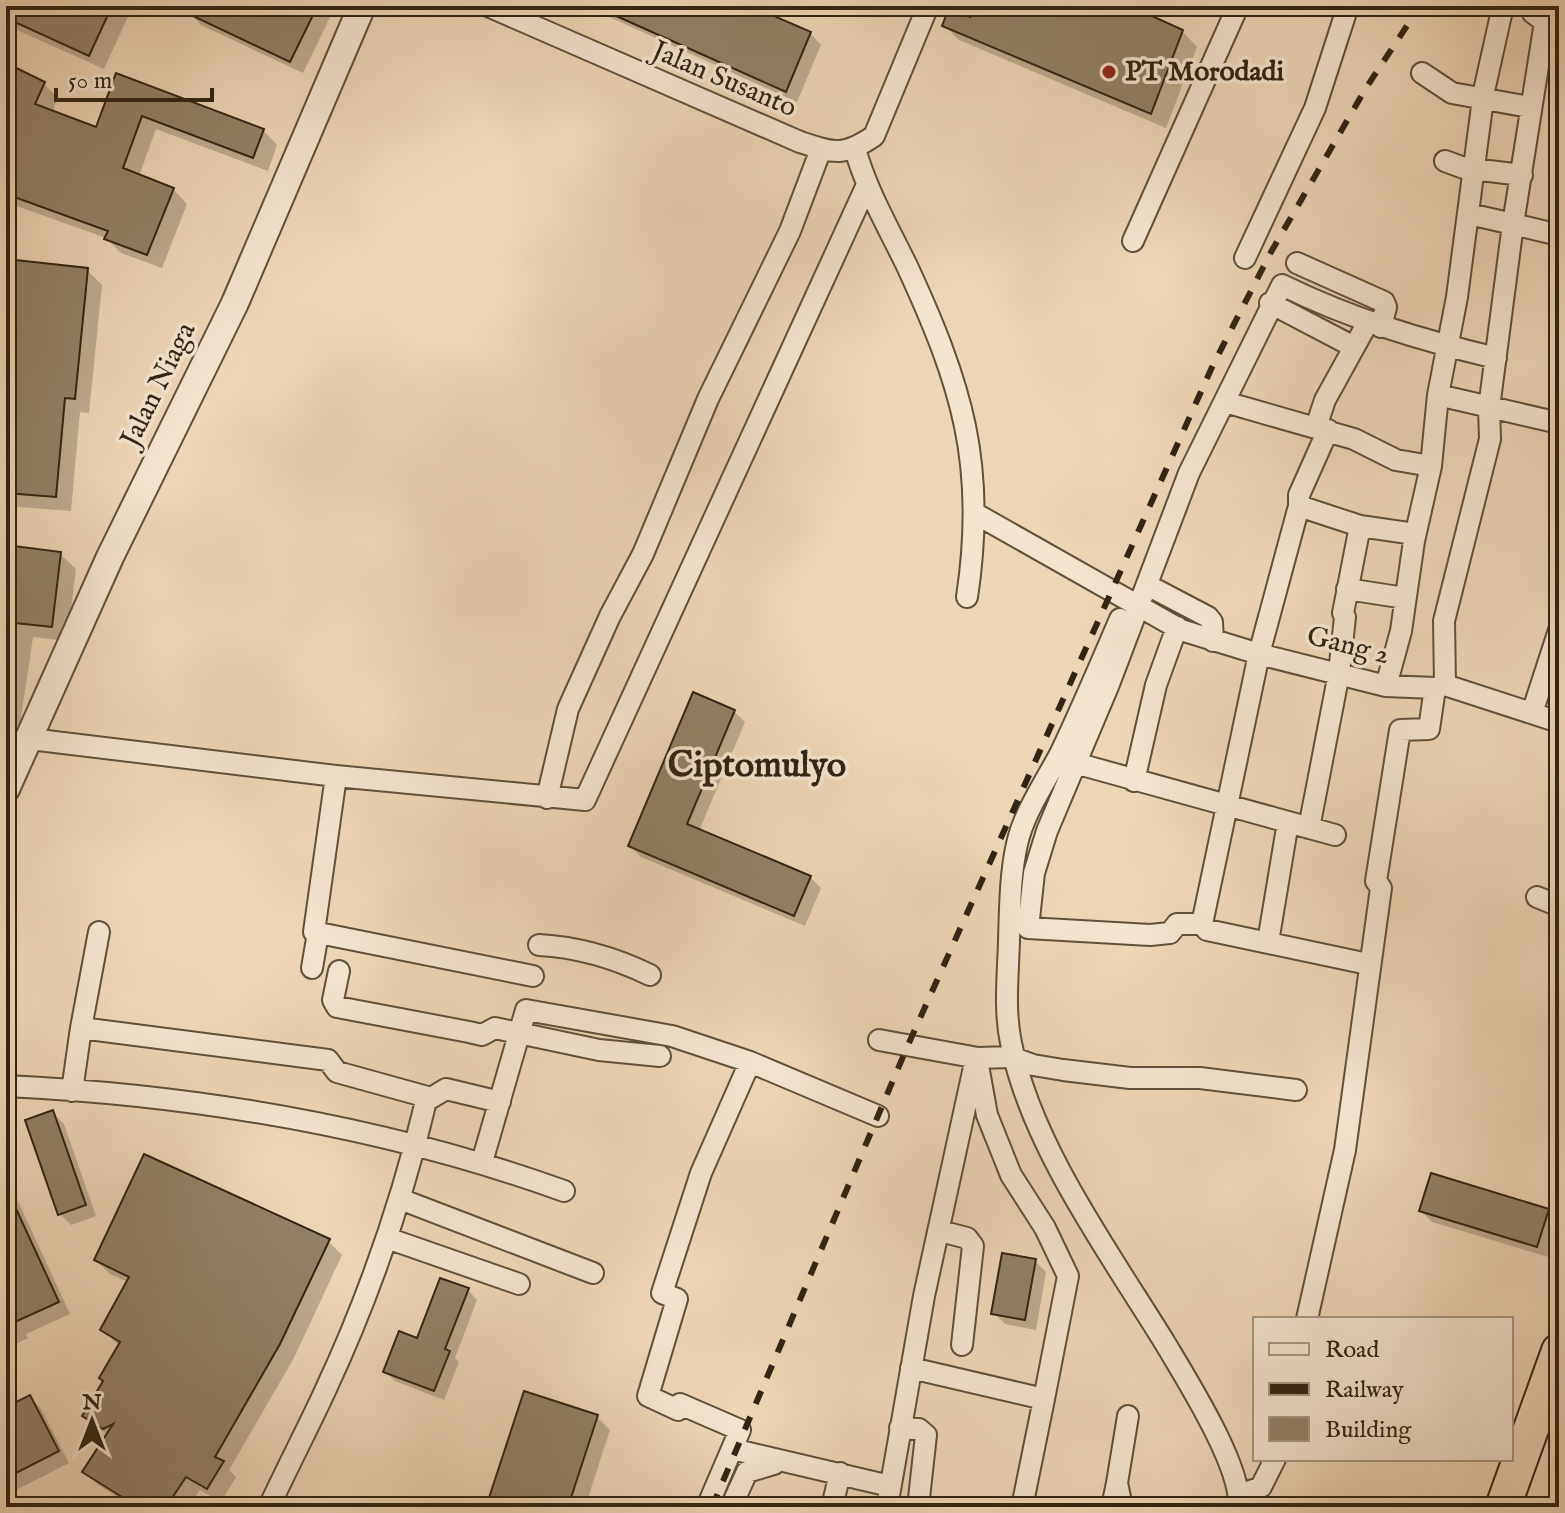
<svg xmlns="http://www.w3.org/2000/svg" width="1565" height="1513" font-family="'IM FELL English',serif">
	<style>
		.shadow { fill: #0003 }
		.building { fill: #928168; stroke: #302414; stroke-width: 2 }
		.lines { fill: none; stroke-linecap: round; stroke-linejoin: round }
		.minor-casing { stroke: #5f503c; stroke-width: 24 }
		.tertiary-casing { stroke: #5f503c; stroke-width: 30 }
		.trunk-casing { stroke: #302414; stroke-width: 38 }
		.minor { stroke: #f3e4d0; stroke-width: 20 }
		.tertiary { stroke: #f3e4d0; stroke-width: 26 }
		.trunk { stroke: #edd6b6; stroke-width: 34 }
		.rail { stroke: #302414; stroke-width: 6; stroke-dasharray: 14 14; stroke-linecap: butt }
		.poi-dot { fill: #8f2418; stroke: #f3e4d0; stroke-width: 3 }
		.labels { text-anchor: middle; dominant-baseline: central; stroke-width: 7; stroke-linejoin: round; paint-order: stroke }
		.poi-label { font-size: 28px; font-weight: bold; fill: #302414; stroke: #f3e4d0; text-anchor: start }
		.street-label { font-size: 28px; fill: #302414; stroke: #f3e4d0 }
		.district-label { font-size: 36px; font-weight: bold; fill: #302414; stroke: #f3e4d0 }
	</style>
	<rect width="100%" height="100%" fill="#edd6b6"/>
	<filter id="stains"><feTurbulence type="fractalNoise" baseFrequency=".0025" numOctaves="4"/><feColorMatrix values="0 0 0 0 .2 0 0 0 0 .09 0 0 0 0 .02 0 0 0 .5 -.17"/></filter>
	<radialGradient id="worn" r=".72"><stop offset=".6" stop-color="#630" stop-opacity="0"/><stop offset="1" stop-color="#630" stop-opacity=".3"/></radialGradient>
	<path class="shadow" d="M6,6H133L104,69L8,26Z
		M192,6H343L339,16L332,13L303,73L201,25L189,12Z
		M596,6H746L810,33L821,45L797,102L607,16Z
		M978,6H1125L1182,31L1197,47L1166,128L959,40L944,25L971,20Z
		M6,66L44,84L58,98L52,112L98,129L118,76L263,130L277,145L268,171L156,129L139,176L173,189L187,204L162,268L121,253L106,238L8,203L6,206Z
		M6,261L87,270L102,285L89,413L80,412L71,511L6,506Z
		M6,547L60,554L76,569L67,641L33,637L17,745L6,743Z
		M734,711L745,722L699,831L810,877L821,888L805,926L641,857L630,846Z
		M52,1112L64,1124L96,1216L71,1225L60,1214Z
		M6,1175L70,1314L26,1334L28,1338L6,1349Z
		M1421,1211H1548L1559,1222L1548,1257L1432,1222Z
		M328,1241L342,1255L294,1358L229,1470L236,1477L221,1502L200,1490L189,1507H132L99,1485L84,1471L108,1435L84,1416L105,1381L120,1346L102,1330L128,1282L110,1274L96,1260Z
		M1035,1261L1046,1272L1036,1330L1005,1324L994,1313Z
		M468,1290L477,1300L455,1358L459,1362L444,1400L395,1381L385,1371Z
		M30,1398L41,1409L69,1463L6,1495V1410Z
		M597,1417L610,1430L585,1507H488Z"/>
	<path class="building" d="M6,6H112L89,56L6,18Z
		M172,6H305L315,11L290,62Z
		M594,6H751L811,32L786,92Z
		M975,6H1130L1183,30L1151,114L942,26L949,8L970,17Z
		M6,63L45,82L35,104L96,127L116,73L264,129L253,158L142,116L123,168L174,188L147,255L104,239L108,231L6,194Z
		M6,259L88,268L75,399L65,398L56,497L6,493Z
		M6,545L61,552L52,627L6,622Z
		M693,692L735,710L687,824L811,876L794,916L628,846Z
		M53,1110L86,1205L58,1215L25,1120Z
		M144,1154L330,1239L280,1344L215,1457L224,1461L207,1489L186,1477L166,1507H138L82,1472L113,1424L103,1429L82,1416L103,1381L99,1378L120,1342L100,1330L129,1277L94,1260Z
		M1431,1173L1549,1209L1537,1247L1419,1211Z
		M6,1187L59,1302L6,1326Z
		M1002,1253L1036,1259L1025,1320L991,1314Z
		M440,1278L469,1288L445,1349L450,1351L434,1391L383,1372L399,1331L417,1338Z
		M524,1391L598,1415L568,1507H486Z
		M30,1395L59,1451L6,1478V1407Z"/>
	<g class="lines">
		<g class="minor-casing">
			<path id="minor" d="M488,6L800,142C834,153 843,157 874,136L928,6
				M1535,6L1533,13L1545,22L1513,224L1559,235
				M1422,73L1452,93L1529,107
				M855,149C867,191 888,227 907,266C962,385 987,465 967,597
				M1445,161L1464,168L1522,175
				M1133,241L1238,6
				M1245,258L1315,108L1348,6
				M1297,263L1384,302L1386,307L1381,327
				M1270,303L1354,347
				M1438,395L1559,423
				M1225,402L1354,439L1396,460L1431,466
				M1316,427L1325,400L1368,322
				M1299,506V495L1328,430
				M976,514L1181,630L1259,654L1386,686L1435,688L1445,685L1559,722
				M1360,526L1415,534
				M1147,585L1208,617L1212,622L1213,641
				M1347,589L1405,598
				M1120,619C1101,663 1082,708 1061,752C1046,781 1024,812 1017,844C1010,875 1010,909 1009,941C1008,975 1004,1010 1011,1043C1031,1146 1111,1255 1165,1343C1187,1380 1242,1467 1239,1507
				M1445,685L1444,621L1490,439L1489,408L1513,224L1469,214
				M1386,686L1401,631L1414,541L1431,466L1438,395L1457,297L1484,91L1503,6
				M1532,713L1559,630
				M30,739L336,776L585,800L866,187
				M1075,763L1335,835
				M336,776L314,932L533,976
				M1134,781L1156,685L1177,627
				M547,798L568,709L610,616L643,554L708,399L790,231L821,149
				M1309,828L1339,673L1345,617L1343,613L1360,526L1299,506L1259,654L1202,924H1177L1170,933L1150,935L1028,928L1034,873L1047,831L1109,684L1189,473L1282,285C1351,319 1421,340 1496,358
				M1537,897L1559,906
				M1202,924L1207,930L1368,964
				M99,932L81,1028L328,1060L337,1072L431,1098L446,1089L500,1102
				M1268,942L1288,822
				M539,945C577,947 617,959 650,975
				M312,968L318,933
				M339,971L333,1000L337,1007L469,1032L482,1035L495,1028L599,1050L660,1056
				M879,1040L978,1058L1011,1057L1033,1065L1063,1070L1130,1078H1200L1296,1090
				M750,1062L878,1116
				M979,1071L987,1115L1011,1175L1045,1228L1068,1276L1044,1399
				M6,1086C195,1095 386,1127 564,1191
				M72,1091L81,1028
				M482,1162L526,1010L672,1036L750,1062L701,1173L662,1293L677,1299L648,1396L678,1410
				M400,1199L593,1273
				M940,1231L967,1238L973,1246L962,1345
				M387,1238L519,1284
				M1307,1319L1345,1150L1381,888L1376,881L1400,730L1429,729L1435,688
				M911,1368L1044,1399L1022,1507
				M680,1404L740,1430L707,1507
				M900,1428L919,1429L926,1435L918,1507
				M732,1449L890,1486
				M1117,1483L1128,1416
				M1240,1495L1261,1487L1275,1459
				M269,1507C287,1468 307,1430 325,1391C369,1297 403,1198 427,1097
				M731,1507L747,1472L774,1464
				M832,1507L840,1473
				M887,1507L924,1296L976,1058
				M1112,1507L1117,1483L1122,1507"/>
		</g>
		<g class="tertiary-casing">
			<path id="tertiary" d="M6,789L110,557L235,303L362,6"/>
		</g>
		<g class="trunk-casing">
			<path id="trunk" d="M1503,1507L1559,1351"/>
		</g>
		<use href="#minor" class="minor"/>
		<use href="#tertiary" class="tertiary"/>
		<use href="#trunk" class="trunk"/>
		<path class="rail" d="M712,1507L908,1045L1213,365L1271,252L1366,88L1420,6"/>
	</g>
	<circle class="poi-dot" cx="1109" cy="72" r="8"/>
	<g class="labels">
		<g class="poi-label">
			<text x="1125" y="72">PT Morodadi</text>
		</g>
		<g class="street-label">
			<text transform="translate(724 80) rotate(23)">Jalan Susanto</text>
			<text transform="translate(159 385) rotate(-64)">Jalan Niaga</text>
			<text transform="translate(1348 646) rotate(14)">Gang 2</text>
		</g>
		<g class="district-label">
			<text x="757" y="766">Ciptomulyo</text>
		</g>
	</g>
	<rect width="1565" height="1513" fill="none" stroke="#edd6b6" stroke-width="32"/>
	<rect x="8" y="8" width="1549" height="1497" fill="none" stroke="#302414" stroke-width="4"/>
	<rect x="16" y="16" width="1533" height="1481" fill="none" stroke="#302414" stroke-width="2"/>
	<rect x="1253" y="1317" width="260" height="144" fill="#f3e4d0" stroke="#a59785" stroke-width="2"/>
	<rect x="1269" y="1343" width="40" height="12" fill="#f3e4d0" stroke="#a59785" stroke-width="2"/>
	<text x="1325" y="1357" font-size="24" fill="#302414">Road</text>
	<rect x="1269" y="1383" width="40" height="12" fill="#302414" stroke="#a59785" stroke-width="2"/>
	<text x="1325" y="1397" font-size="24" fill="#302414">Railway</text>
	<rect x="1269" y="1417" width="40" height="24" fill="#928168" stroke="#a59785" stroke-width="2"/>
	<text x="1325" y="1437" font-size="24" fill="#302414">Building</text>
	<g transform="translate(92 1421)" stroke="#f3e4d0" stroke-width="6" paint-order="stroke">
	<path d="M0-6L14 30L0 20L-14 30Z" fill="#302414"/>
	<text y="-12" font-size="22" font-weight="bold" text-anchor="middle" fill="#302414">N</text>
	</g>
	<path d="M56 88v12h156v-12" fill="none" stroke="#302414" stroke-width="4"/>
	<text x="68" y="88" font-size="24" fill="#302414" stroke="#f3e4d0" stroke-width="6" paint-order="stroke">50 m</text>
	<rect width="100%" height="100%" filter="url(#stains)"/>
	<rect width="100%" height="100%" fill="url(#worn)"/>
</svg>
